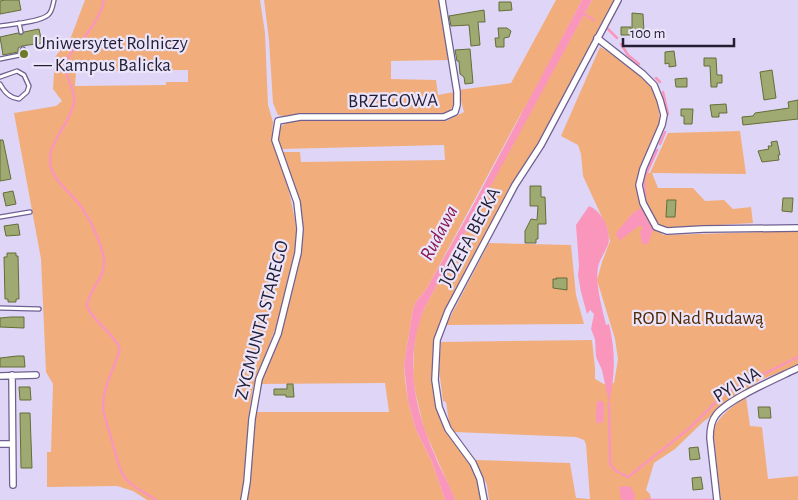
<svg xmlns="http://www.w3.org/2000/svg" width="798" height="500" font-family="'Alegreya Sans',sans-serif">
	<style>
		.green { fill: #f1ae7c; fill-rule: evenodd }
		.water { fill: #fa96bb }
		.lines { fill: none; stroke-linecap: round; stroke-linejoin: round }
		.stream { stroke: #fa96bb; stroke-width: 2.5 }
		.building { fill: #9faa72; stroke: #646d38 }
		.service-casing { stroke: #6f6091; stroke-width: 5.5 }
		.minor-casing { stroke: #6f6091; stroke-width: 8 }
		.service { stroke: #fff; stroke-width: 3 }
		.minor { stroke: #fff; stroke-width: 5.5 }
		.poi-dot { fill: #6f7b27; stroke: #ebe5fc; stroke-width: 2 }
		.labels { text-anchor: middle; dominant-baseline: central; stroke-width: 4.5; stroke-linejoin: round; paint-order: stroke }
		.poi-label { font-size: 19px; fill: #241e32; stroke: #ebe5fc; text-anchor: start }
		.street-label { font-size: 19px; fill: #241e32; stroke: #ebe5fc }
		.park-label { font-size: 19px; fill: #502803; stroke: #ebe5fc }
		.water-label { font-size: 20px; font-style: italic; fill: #881a4f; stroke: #ebe5fc }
	</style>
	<rect width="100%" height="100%" fill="#dfd6f7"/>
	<path class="green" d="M85,0H260L265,33L268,105L273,122L272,137L288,186L295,220L297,240L279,319L253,387L249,413L244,482L241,500H147L133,491L117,486L47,487V452H51L53,384L46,372L41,259L14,113L56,106L62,101L53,89L55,57L71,37ZM76,71L188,70V82H166V85L75,86Z
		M264,0H440L448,60L391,61V79L436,80L438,95L454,92C454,101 455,107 447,113L300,115L283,116L278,115L273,103L269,40Z
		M556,0H582L560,42L565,49L592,0H616L437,336V405L473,468L480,485L483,500H455L424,429L415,391L413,377L414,347L417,326L425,307L469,226L524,108L427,288L416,302L413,309L404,365L405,380L408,401L416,430L432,462L445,500H246L256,412H389L385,383L260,384L279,336L301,250V226L282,152H300L301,162L445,160L444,145L281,149C274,127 280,123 301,120L435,118H443L446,121L464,112L458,90L511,83Z
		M600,47C613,54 646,78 653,90C657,98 661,117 659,125L640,169L643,209L656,230L664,235L798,231V363L794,367L760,380L703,422L675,449L654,463L646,490L650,494L651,500H489L487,485L475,460L570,463L576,498L590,499L586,444L584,440L576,437L454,432L449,422L446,402L443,401L439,370L441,342L592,340L595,368V379L604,384L614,383L618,359L615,339L597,280L602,262L610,241L607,228L583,176L581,154L578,145L561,136Z
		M740,131L746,174L652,173L658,188H693L705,201L724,200L733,209L751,207L753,223L667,228L660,226C648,207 641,196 645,173H650L668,133Z
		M489,243L571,245L576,295L584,324L446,325Z
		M746,397L750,426L762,427L768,479L798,476V500H721L713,430C720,414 732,407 746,397Z"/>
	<path class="water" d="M582,0H592L425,307C403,360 414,408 436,458C442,473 450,485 455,500H445L432,462L416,430L408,401L404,365L413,309L416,302L427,288L471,209Z
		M589,206C602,211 612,231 608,245C605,252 600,259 598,267C595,284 602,308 606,325L609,324C616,353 615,375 609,403L602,370L596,357L595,339L591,329L594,314L590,310L587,314L581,292L578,275L579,266L576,225Z
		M641,208L653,230L648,244H642L640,232L643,227L639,226L619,241L616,233L633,213Z
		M597,401H602L604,404L603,423H597L596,419Z
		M629,486L631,487L635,496L634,500H621L619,487Z"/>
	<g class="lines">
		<path class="stream" d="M104,0C101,15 92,28 82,40C77,46 69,53 67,61C62,75 76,88 74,102C71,123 49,140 50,162C51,179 70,192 80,205C89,217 105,249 104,264C104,279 89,289 87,306C94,324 113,331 120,349C114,370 102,387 103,410L120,469C127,486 142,490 156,500
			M582,13L594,20
			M606,27L617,38
			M621,44L628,55L639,64
			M656,78L660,82
			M663,92L668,114
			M660,144L665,132
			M646,204L644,179L657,150
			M609,403L610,464L616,471L628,477L691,427L725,393L798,357
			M644,500H715"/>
	</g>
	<path class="building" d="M5,0H19L21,10L0,14V1Z
		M499,2H511L512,10L499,11Z
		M484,10L485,22H478L480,45L471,46L469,25L451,26L449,16Z
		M632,13L643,14L644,32H632Z
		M621,27H631V35H621Z
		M498,28H507L511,31L509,37L504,38V47H496L495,38H499Z
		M39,29L42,43L22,46L18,48V52L3,55L0,37L18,33L21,35L24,32Z
		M470,49L473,83L465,84L464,77L460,74L459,61H457L455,50Z
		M674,51L676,66L669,67V63L665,64V52Z
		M704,58H716L717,75H722V83H717V87H711L710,66H704Z
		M772,70L776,98L764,100L760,72Z
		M687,78V87H676L675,79Z
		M798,100V119L743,125L742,117L753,116L755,113L789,108L788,102Z
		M726,104L727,113H719V117H712L710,105Z
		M681,109H693L692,124H684V116H681Z
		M0,140H3L11,179L0,181Z
		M777,141L780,155H778L779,160L762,162L758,151L769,149L768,146H772L771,142Z
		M530,186H541V197H545L546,224H538V239H536V243H525V231L531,219L537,220L538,206H530Z
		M13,191L16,204L6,206L3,193Z
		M783,198H793L792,212L782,211Z
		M667,200H676L675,217H666Z
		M18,224L20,235L6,236L4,226Z
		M7,253H16V256H18L19,299H16V302H8V299H5L4,257H7Z
		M556,278H567V290L553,288V279H557Z
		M11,317H24V328L0,327V318Z
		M17,356H24L25,367H0V358Z
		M287,384H293L294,397H286V395H274V389H287Z
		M19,387H30L31,400H20Z
		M758,407H770L771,418H759Z
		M20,413H30L32,468H21Z
		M698,447L700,459L690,460L689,448Z
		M701,477L703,489L693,490L692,478Z"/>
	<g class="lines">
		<g class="service-casing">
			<path id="service" d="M19,23L21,32
				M0,26C12,24 40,22 48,15C52,12 53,5 54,0
				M0,59L20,55L23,49
				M0,77L17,71L24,75L29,86L27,92L19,99C9,98 4,92 0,84
				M0,217L30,212
				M0,308L39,309"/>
		</g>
		<g class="minor-casing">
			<path id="minor" d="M597,38L643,74L654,85L660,100L664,115L662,125L643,169L639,185L643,203L656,227L667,231L703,229L798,228
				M12,375L13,485
				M0,376L36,375
				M0,444H11
				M244,500L247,482L252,419L259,379L278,334L298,253L300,229L297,202L275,140L278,121L300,117H444L455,112L457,105V92L442,0
				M484,500L480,479L473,463L448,429L439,407L435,380L437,340L448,311L515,185L541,145L618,0
				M717,500L710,438C710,430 711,421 716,415C728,399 778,378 798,368"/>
		</g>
		<use href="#service" class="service"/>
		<use href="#minor" class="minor"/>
	</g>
	<circle class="poi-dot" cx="24" cy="54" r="5"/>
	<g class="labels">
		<g class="poi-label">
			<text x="34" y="43">Uniwersytet Rolniczy<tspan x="34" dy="22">— Kampus Balicka</tspan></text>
		</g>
		<g class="street-label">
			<text transform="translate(393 101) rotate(-1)">BRZEGOWA</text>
			<text transform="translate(470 237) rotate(-62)">JÓZEFA BECKA</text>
			<text transform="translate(262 320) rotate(-75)">ZYGMUNTA STAREGO</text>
			<text transform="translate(737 385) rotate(-31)">PYLNA</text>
		</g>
		<g class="park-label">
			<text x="698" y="318">ROD Nad Rudawą</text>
		</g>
		<g class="water-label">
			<text transform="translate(439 233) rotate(-62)">Rudawa</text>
		</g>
	</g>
	<path d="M623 38v8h111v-8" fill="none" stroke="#241e32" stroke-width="2.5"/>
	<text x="630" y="38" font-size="15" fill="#241e32" stroke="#ebe5fc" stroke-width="4" paint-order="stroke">100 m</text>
</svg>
